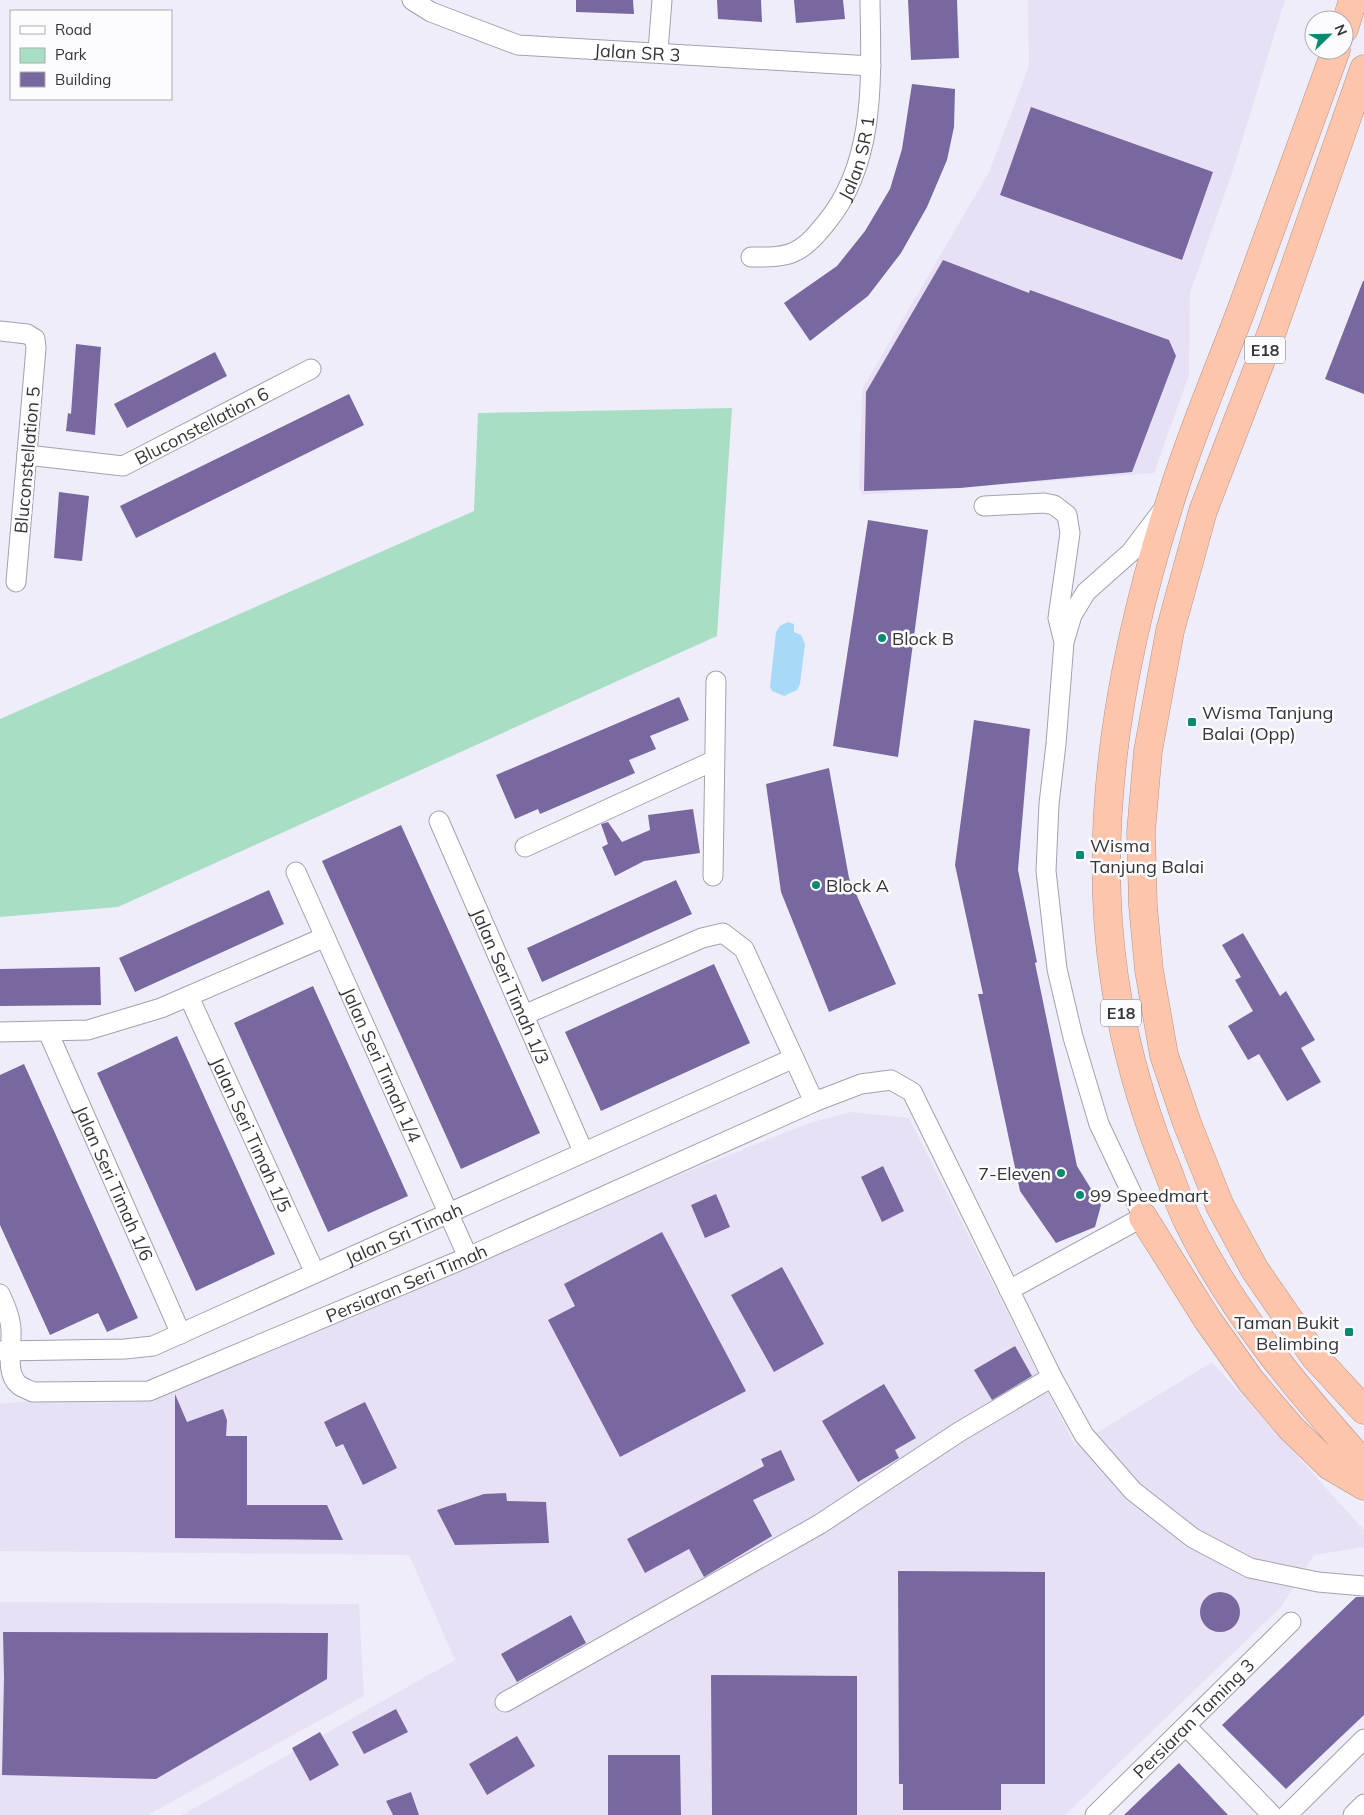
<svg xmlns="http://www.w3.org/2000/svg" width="1364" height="1815" font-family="Mulish,sans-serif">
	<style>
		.industrial { fill: #e8e1f6 }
		.green { fill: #a8dec4 }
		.water { fill: #a7daf9 }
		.building { fill: #78689f }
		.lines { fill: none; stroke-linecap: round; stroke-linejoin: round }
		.street-casing { stroke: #a4a1ad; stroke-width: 21 }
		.highway-casing { stroke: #b69284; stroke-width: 29 }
		.street { stroke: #fff; stroke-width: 19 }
		.highway { stroke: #fcc5ac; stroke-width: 28 }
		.poi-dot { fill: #078b70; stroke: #fcfcfe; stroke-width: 2 }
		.labels { text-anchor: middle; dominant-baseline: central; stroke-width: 5; stroke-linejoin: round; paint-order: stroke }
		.shield { fill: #fcfcfe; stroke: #717074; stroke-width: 1 }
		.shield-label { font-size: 16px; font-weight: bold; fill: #353439 }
		.street-label { font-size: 18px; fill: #353439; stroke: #fcfcfe }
		.poi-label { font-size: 18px; fill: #353439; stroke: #fcfcfe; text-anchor: start }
	</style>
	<rect width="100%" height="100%" fill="#f0edfa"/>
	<path class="industrial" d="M1028,0H1285L1234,167L1190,293L1189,375L1154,473L862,495L859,488L862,389L989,172L1029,66Z
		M851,1112L909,1118L1075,1446L1212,1362L1364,1530V1547L1314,1555L1281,1607L1065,1815H182L455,1660L409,1555L0,1551V1404L151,1386L809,1123Z
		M0,1602L359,1604L364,1696L148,1815H0Z"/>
	<path class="green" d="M732,408L717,636L118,907L0,917V719L474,511L478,413Z"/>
	<path class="water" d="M788,622L794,624V632L801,635L805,644L800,684L797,690L784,696L772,691L770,687L776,632L780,626Z"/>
	<path class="building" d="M576,0H633L634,14L576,12Z
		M717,0H761L762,22L718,19Z
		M794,0H843L845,19L796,23Z
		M908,0H957L959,58L911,60Z
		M912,84L955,89L954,127L947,160L927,207L901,253L868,296L810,341L784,303L837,266L865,231L890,189L902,149Z
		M1031,107L1213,172L1182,260L1000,195Z
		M943,260L1029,293L1030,290L1169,340L1176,356L1132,472L960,488L864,491L866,392Z
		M1363,281H1364V394L1325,379Z
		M76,344L101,347L95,435L66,431L68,413L71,414Z
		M215,352L227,376L127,428L114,404Z
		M349,394L364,425L136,538L120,506Z
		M59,492L89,496L82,561L54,558Z
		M868,520L928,530L898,757L833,746Z
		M679,697L689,720L650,736L656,749L629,760L635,773L540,814L538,809L515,819L496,775Z
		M974,720L1030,729L1018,870L1037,962L1035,963L1077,1166L1101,1205L1095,1227L1056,1243L1020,1191L978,994H983L955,865Z
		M829,768L849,878L896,984L829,1012L781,892L766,784Z
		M693,809L700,853L644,861L615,876L602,847L608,844L601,824L608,822L622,842L650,830L648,815Z
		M401,825L540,1133L461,1169L322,861Z
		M676,880L692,914L542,982L527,948Z
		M269,890L284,924L135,992L119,958Z
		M1243,933L1280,996L1286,991L1315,1040L1301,1048L1321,1082L1287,1101L1259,1054L1248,1060L1228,1026L1253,1011L1235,980L1241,977L1222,945Z
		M714,964L750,1043L601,1111L565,1032Z
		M100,967L101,1005L0,1006V969Z
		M313,986L408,1196L328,1232L234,1023Z
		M177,1036L275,1254L196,1291L97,1073Z
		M24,1064L138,1318L107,1332L98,1313L50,1335L0,1225V1075Z
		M883,1166L904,1211L882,1222L861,1177Z
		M716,1194L730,1227L705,1238L691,1205Z
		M662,1232L746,1391L620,1457L548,1320L575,1306L564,1284Z
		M782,1267L824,1344L774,1372L731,1295Z
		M1015,1346L1032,1376L992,1400L974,1370Z
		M884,1384L916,1438L895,1450L899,1458L858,1482L822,1421Z
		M175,1394L187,1422L223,1409L227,1420L226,1436H247V1505H327L343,1540L175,1538Z
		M365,1402L397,1468L363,1485L343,1444L336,1447L324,1422Z
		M781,1450L795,1480L753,1500L772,1536L704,1577L689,1549L645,1573L627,1539L764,1466L761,1459Z
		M506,1493L507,1501L546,1502L549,1543L455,1545L437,1510L484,1494Z
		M898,1571L1045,1572V1784H1001V1810H903V1784H899Z
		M1200 1612a20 20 0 1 1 40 0a20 20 0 1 1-40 0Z
		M1356,1597H1364V1715L1286,1789L1222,1725Z
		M571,1615L586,1643L517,1682L501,1654Z
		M3,1632L328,1633L327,1679L156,1779L2,1775L4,1678Z
		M711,1675L857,1676V1815H712Z
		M396,1709L408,1732L364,1754L352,1732Z
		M320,1732L339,1765L310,1781L292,1748Z
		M517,1736L535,1766L487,1795L469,1764Z
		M608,1755H680L681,1815H608Z
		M1179,1763L1228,1815H1124L1150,1790Z
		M411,1792L419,1815H393L386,1801Z"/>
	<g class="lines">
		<g class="street-casing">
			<g id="street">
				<path id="s1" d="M412,0L431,12L518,45L871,66"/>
				<path d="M658,51L662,0"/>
				<path id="s2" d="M751,257C765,257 783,258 796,251C808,245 817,234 826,223C877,161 871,76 870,0"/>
				<path d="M0,331L27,334L35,339L36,348L16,582"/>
				<path id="s3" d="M27,455L123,466L311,369"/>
				<path d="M984,506L1044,503L1054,505L1067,515L1070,533L1058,618L1063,638"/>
				<path id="s4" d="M439,821L583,1151"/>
				<path d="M525,847L713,761"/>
				<path id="s5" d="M296,872L468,1257"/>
				<path d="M713,876L716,681"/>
				<path id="s6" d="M189,997L315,1273"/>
				<path d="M524,1015L702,938L723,933L744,949L814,1102"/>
				<path d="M0,1032L88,1030L161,1008L325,937"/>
				<path id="s7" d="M48,1032L181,1334"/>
				<path d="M1009,1290L1143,1217L1099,1124L1073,1037L1057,969L1046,871L1049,804L1056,744L1064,642L1072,615L1086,592L1131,552L1162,511"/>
				<path id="s8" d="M0,1294C5,1305 11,1318 11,1331C12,1347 5,1374 19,1385C23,1388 29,1390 33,1392L149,1391L468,1257L814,1102L861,1084L891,1080L912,1092L1052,1377L1084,1435L1133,1491L1193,1538L1250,1568L1318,1582L1364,1586"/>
				<path id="s9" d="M0,1351L125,1349L153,1346L794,1058"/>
				<path d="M505,1702L820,1524L959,1432L1052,1377"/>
				<path d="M1186,1726L1272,1815"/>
				<path id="s10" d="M1095,1815L1291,1622"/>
				<path d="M1287,1815L1364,1739"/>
				<path d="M1353,1815L1364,1804"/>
			</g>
		</g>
		<g class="highway-casing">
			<path id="highway" d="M1344,29L1353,0
				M1336,50C1305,136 1274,222 1242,308C1218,372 1190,436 1170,502C1122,652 1091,818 1114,976C1124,1044 1143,1111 1169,1174C1175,1191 1181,1208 1189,1224C1233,1313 1298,1390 1364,1464
				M1364,69L1273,329L1203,511L1170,631L1148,751L1141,832L1143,906L1149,970L1164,1055L1187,1123L1220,1206L1255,1270L1315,1357L1364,1410
				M1143,1217L1207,1319L1251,1381L1291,1428L1330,1466L1364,1486"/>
		</g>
		<use href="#street" class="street"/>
		<use href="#highway" class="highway"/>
	</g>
	<g class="poi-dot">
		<circle cx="882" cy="638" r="5"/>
		<rect x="1187" y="717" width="10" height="10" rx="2.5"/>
		<rect x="1075" y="850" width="10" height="10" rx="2.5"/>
		<circle cx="816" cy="885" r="5"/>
		<circle cx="1061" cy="1173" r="5"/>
		<circle cx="1080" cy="1195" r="5"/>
		<rect x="1344" y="1327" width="10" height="10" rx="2.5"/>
	</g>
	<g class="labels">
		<g class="shield">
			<rect x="1245" y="336.5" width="40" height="27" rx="4"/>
			<rect x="1101" y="999.5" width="40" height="27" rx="4"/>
		</g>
		<g class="shield-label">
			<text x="1265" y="350">E18</text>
			<text x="1121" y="1013">E18</text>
		</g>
		<g class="street-label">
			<text stroke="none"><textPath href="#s1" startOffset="235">Jalan SR 3</textPath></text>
			<text stroke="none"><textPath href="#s2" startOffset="160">Jalan SR 1</textPath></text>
			<text stroke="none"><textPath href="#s3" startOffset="185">Bluconstellation 6</textPath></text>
			<text transform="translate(27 460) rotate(-85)">Bluconstellation 5</text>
			<text stroke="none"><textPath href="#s4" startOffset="180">Jalan Seri Timah 1/3</textPath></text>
			<text stroke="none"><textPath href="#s5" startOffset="211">Jalan Seri Timah 1/4</textPath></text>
			<text stroke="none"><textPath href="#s6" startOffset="151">Jalan Seri Timah 1/5</textPath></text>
			<text stroke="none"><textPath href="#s7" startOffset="165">Jalan Seri Timah 1/6</textPath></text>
			<text stroke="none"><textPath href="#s9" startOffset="428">Jalan Sri Timah</textPath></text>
			<text stroke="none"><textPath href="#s8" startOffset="506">Persiaran Seri Timah</textPath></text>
			<text stroke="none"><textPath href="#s10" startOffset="138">Persiaran Taming 3</textPath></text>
		</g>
		<g class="poi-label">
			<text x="892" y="638">Block B</text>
			<text x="1202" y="712">Wisma Tanjung<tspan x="1202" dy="21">Balai (Opp)</tspan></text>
			<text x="1090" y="845">Wisma<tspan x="1090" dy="21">Tanjung Balai</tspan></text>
			<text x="826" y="885">Block A</text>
			<text x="1051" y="1173" text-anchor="end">7-Eleven</text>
			<text x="1090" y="1195">99 Speedmart</text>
			<text x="1339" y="1322" text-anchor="end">Taman Bukit<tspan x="1339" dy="21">Belimbing</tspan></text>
		</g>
	</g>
	<rect x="10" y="10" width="162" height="90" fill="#fcfcfe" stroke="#acacaf"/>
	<rect x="20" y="26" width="25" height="8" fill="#ffffff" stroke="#acacaf"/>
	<text x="55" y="35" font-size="15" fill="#353439">Road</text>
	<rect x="20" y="48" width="25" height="15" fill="#a8dec4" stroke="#acacaf"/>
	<text x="55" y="60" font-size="15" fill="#353439">Park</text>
	<rect x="20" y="72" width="25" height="15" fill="#78689f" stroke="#acacaf"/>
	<text x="55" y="85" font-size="15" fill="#353439">Building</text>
	<g transform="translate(1329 35) rotate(67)"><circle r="24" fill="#fcfcfe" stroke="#acacaf"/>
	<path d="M0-4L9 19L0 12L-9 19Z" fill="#078b70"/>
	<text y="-8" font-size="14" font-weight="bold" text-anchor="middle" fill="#353439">N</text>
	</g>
</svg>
